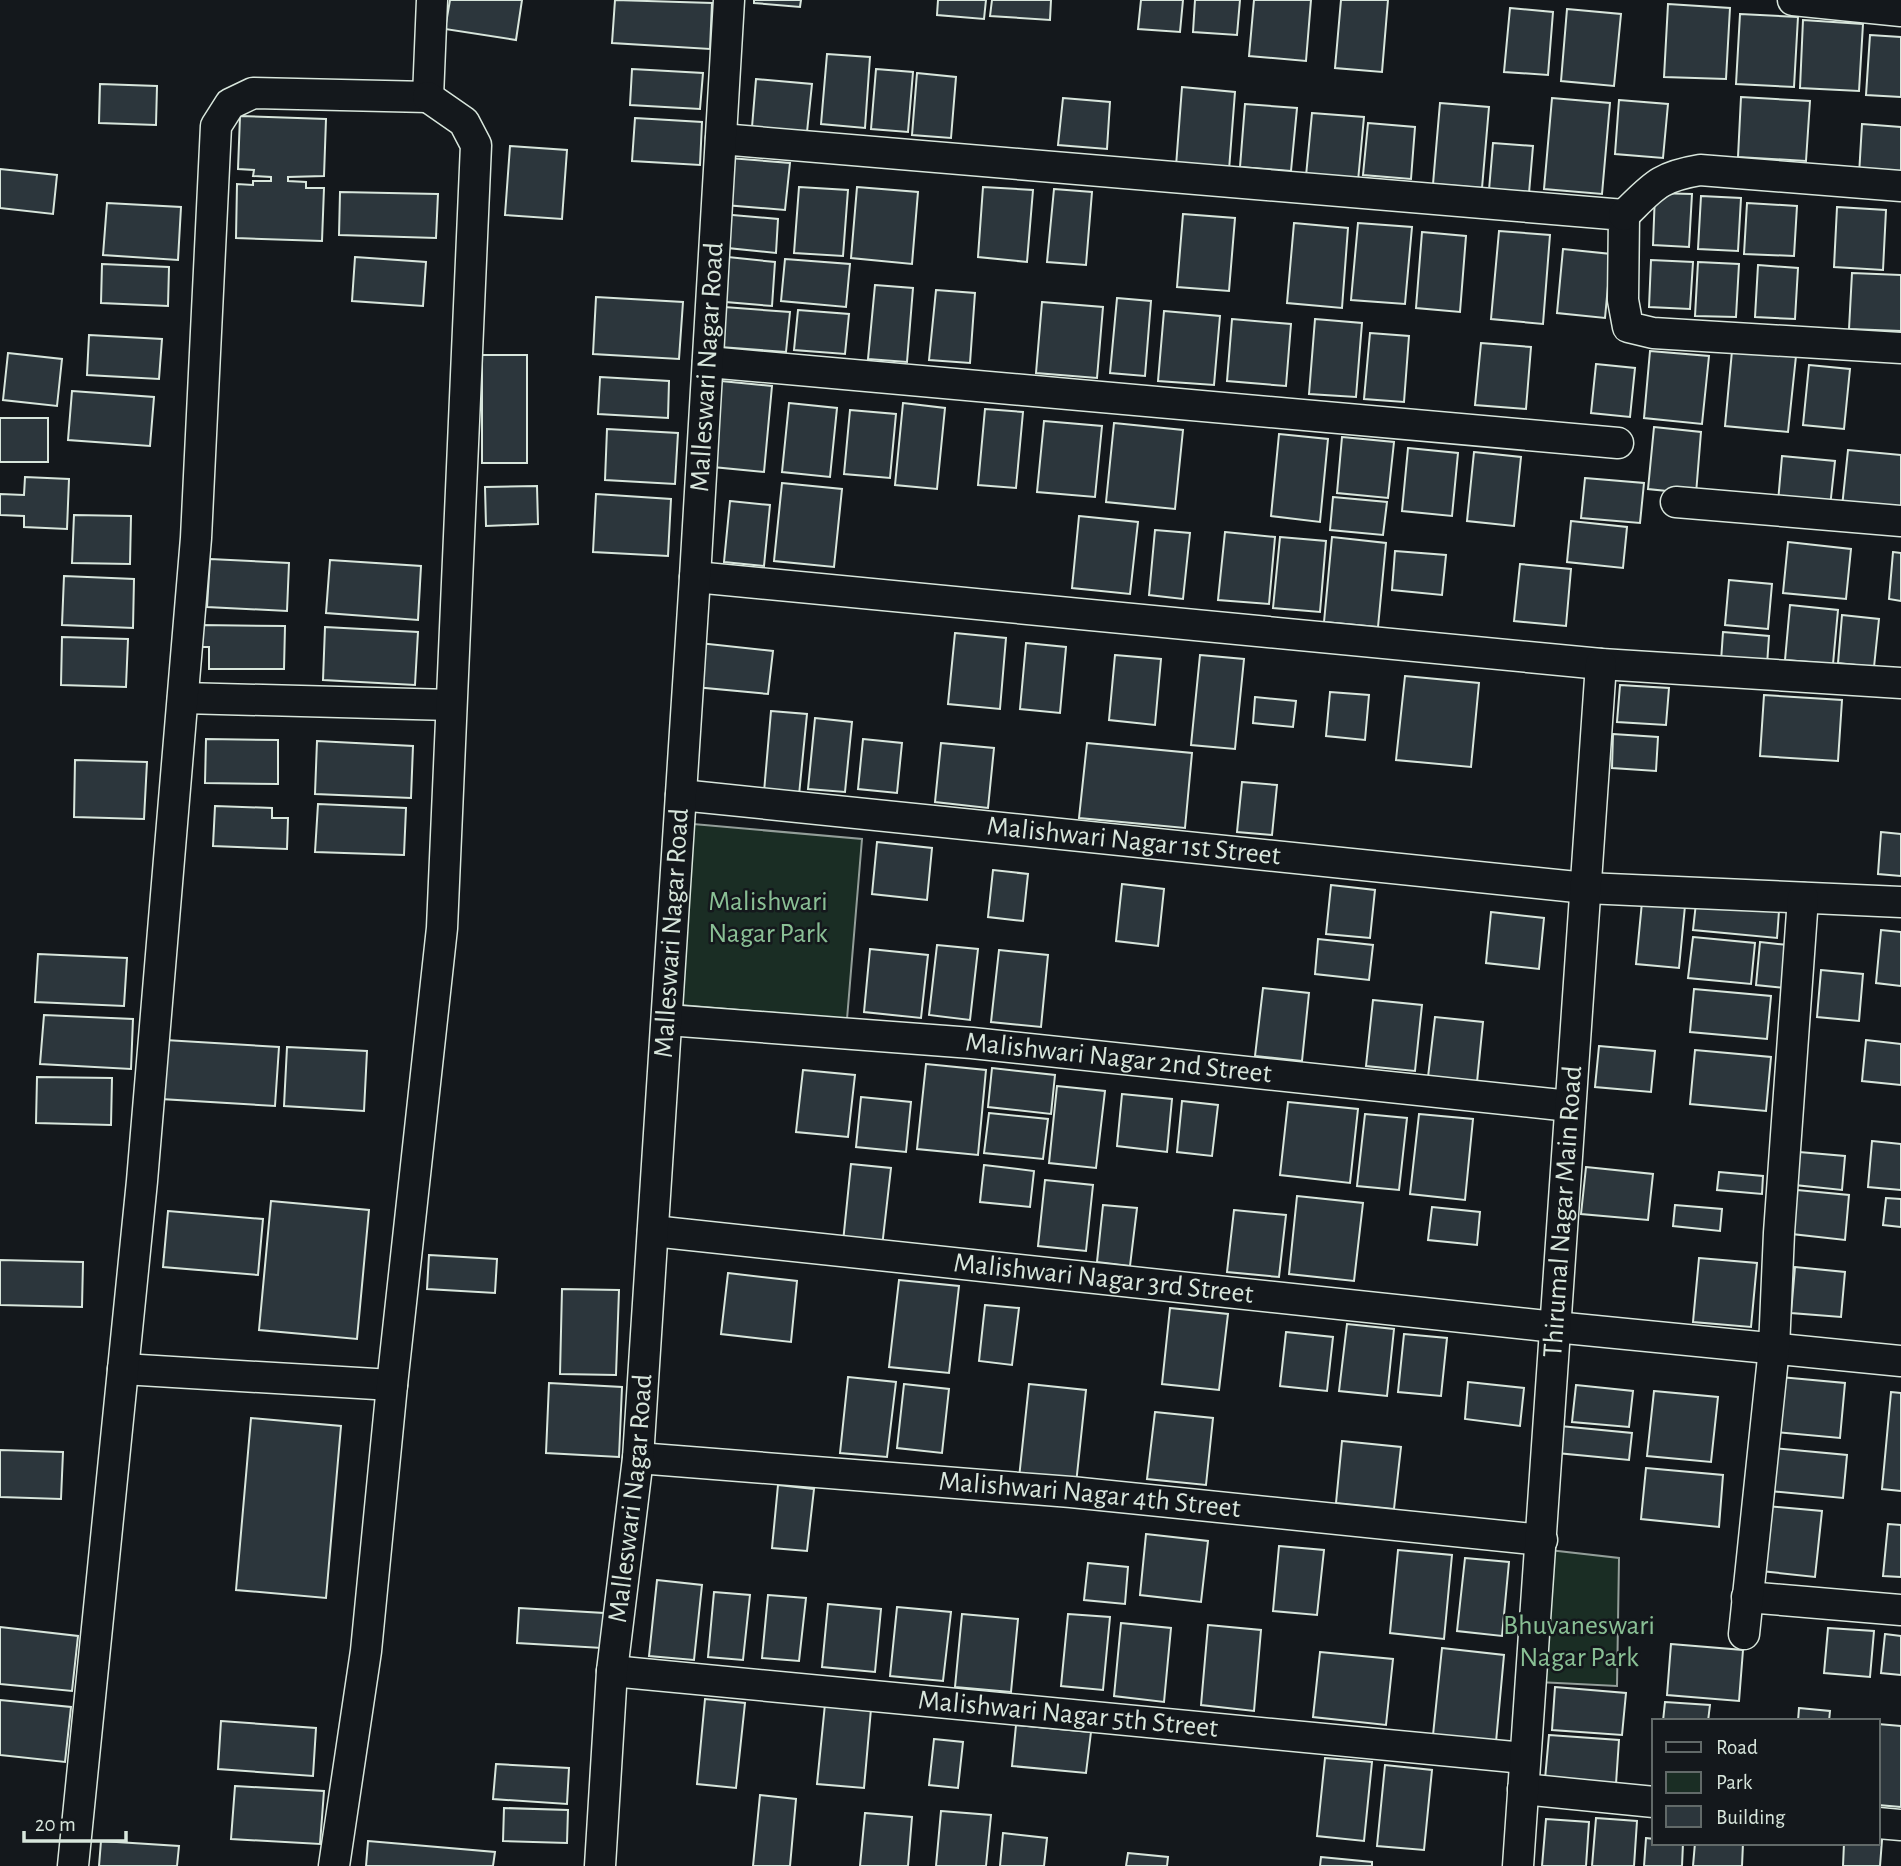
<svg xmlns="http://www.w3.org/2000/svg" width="1901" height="1866" font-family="'Alegreya Sans',sans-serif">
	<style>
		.green { fill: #1a2d24; stroke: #939e99; stroke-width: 2 }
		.building { fill: #2c363c; stroke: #d8e6dc; stroke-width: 2 }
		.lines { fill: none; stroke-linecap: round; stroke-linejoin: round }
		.street-casing { stroke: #d8e6dc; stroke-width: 33 }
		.street { stroke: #14181c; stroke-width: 30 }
		.labels { text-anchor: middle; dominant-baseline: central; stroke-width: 5; stroke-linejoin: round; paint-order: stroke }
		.street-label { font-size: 28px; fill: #d8e6dc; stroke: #14181c }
		.park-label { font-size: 28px; fill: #8ac095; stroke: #14181c }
	</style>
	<rect width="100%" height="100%" fill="#14181c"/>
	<path class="green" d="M693,824L862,839L847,1019L668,1004Z
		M1549,1550L1619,1558L1617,1686L1538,1682Z"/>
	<path class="building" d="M450,0H522L516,40L445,29Z
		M615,0L712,3L710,49L612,43Z
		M754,0H801L800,7L754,3Z
		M938,0H986L984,19L937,15Z
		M992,0H1051L1050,20L990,16Z
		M1141,0H1183L1180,32L1138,29Z
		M1195,0H1240L1237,35L1193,32Z
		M1254,0H1311L1306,61L1249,56Z
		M1341,0H1388L1382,72L1335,68Z
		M1668,4L1730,8L1726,79L1664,77Z
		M1510,8L1553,12L1548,75L1504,72Z
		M1567,9L1621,14L1614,86L1561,81Z
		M1740,14L1798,17L1794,87L1736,84Z
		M1803,20L1863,24L1859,91L1800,88Z
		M1870,35L1901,37V97L1866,95Z
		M827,54L870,57L865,128L821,124Z
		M632,69L703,73L700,109L630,105Z
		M876,69L913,72L908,132L871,129Z
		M917,73L956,77L951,138L912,135Z
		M756,79L812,84L807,132L752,127Z
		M100,84L157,86L156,125L99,123Z
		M1182,87L1235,92L1229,170L1176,166Z
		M1741,97L1810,101L1806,161L1738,157Z
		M1063,98L1110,102L1107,149L1058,145Z
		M1552,98L1610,103L1602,194L1544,189Z
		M1619,100L1668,104L1663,158L1615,154Z
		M1440,103L1489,107L1482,188L1433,184Z
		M1245,104L1297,108L1291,171L1240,167Z
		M1312,113L1364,117L1358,181L1306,176Z
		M240,116L326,119L324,176L288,177V181L306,182V188H324L322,241L236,238L237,184L253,185V181H271V177L253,176L254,170L238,169Z
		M635,118L702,122L700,165L632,161Z
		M1368,123L1415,127L1411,179L1363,175Z
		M1862,124L1901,127V177L1859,175Z
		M1493,143L1533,146L1529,193L1489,190Z
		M510,146L567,150L562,219L505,215Z
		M729,158L790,163L785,210L725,205Z
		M0,169L57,175L53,214L0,208Z
		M799,187L848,190L843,256L794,253Z
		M857,187L918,192L912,264L851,258Z
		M983,187L1033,190L1027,262L978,257Z
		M1054,189L1092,192L1086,265L1047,262Z
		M340,192L438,194L436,238L339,235Z
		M1655,193L1692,194L1689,247L1653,245Z
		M1701,196L1741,198L1738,251L1698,249Z
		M107,203L181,207L178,260L103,255Z
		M1747,203L1797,206L1794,256L1744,254Z
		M1837,207L1886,210L1883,270L1834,267Z
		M721,214L778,219L776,253L718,247Z
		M1183,214L1235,218L1229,291L1177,287Z
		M1294,223L1348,228L1342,308L1287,303Z
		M1358,223L1412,227L1405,304L1351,300Z
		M1499,231L1550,235L1543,324L1491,319Z
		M1422,232L1466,236L1460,312L1416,308Z
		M1563,249L1611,254L1605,318L1557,313Z
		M718,256L775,262L772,306L714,301Z
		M355,257L426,262L423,306L352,301Z
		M785,259L850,264L846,307L781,301Z
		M1651,260L1693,262L1690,309L1649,307Z
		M1698,262L1739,264L1736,317L1695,316Z
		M102,264L169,267L168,306L101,303Z
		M1758,265L1798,268L1795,319L1755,317Z
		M1852,273L1901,275V331L1849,329Z
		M875,285L913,288L907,362L868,359Z
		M936,290L975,293L970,363L929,360Z
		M596,297L683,302L679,359L593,354Z
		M1117,298L1151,301L1145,376L1110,373Z
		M1042,302L1103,307L1097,378L1036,373Z
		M724,307L790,312L786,352L720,347Z
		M798,310L849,314L845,354L794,350Z
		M1164,311L1220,316L1214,385L1158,381Z
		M1232,319L1291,324L1286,386L1227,381Z
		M1315,319L1362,323L1356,397L1309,394Z
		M1370,333L1409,336L1404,402L1364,399Z
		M89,335L162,339L159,379L87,375Z
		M1481,343L1531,347L1526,409L1475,405Z
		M1650,351L1709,356L1702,424L1644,418Z
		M1732,351L1796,356L1788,432L1725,426Z
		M8,353L62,359L57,406L3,400Z
		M482,355H527V463H482Z
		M1596,364L1635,368L1630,417L1591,413Z
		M1809,365L1850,369L1844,429L1803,425Z
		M600,377L669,381L668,418L598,414Z
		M721,381L772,386L764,472L713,467Z
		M72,391L154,397L150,446L68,440Z
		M789,403L837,408L830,477L782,472Z
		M903,403L945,408L937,489L895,485Z
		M985,409L1023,412L1016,488L978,485Z
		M850,410L896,414L890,478L844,474Z
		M0,418H48V462H0Z
		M1044,421L1102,426L1095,497L1037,492Z
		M1114,423L1183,430L1175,509L1106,502Z
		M1654,427L1701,432L1696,494L1648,489Z
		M607,429L678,433L675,484L605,480Z
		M1279,434L1328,439L1320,522L1271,516Z
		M1342,437L1394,442L1388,498L1337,493Z
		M1408,448L1458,453L1452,516L1402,511Z
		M1848,450L1901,455V512L1842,507Z
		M1474,452L1521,457L1514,526L1467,521Z
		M1782,456L1835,461L1830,507L1778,502Z
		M25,477L69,479L67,529L24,527V516L0,515V494L24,495Z
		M1585,478L1644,483L1640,523L1581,518Z
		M782,483L842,489L834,567L774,561Z
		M537,486L538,524L486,526L485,487Z
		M596,494L671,499L668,556L593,552Z
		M1333,497L1387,502L1383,535L1330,530Z
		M730,501L770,505L764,566L724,562Z
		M74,515L131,516L130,564L72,563Z
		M1079,516L1138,522L1130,594L1072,588Z
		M1571,521L1627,527L1623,568L1567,562Z
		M1155,530L1190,533L1183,599L1149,595Z
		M1225,532L1275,537L1269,604L1218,600Z
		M1280,537L1326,541L1320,612L1273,608Z
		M1332,537L1386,543L1378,627L1324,622Z
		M1788,542L1851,549L1846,599L1783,593Z
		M1395,551L1446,555L1442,595L1392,590Z
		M1893,552L1901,553V601L1889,599Z
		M210,559L289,563L287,611L207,607Z
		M330,560L421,566L418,620L326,613Z
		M1520,564L1571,569L1566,626L1514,621Z
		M64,576L134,579L133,628L62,625Z
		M1729,580L1772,584L1768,629L1725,625Z
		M1790,605L1838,610L1833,664L1785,660Z
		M1842,615L1879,619L1874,667L1838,663Z
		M200,625L285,626L284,669H209V647H200Z
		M325,627L418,632L415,685L323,680Z
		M1723,632L1769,636L1767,665L1721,661Z
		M955,633L1006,638L1000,709L948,704Z
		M62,637L128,639L126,687L61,685Z
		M699,643L773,651L768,694L695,687Z
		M1026,643L1066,647L1060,713L1020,709Z
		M1115,655L1161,659L1155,725L1109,720Z
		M1200,655L1244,659L1235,749L1191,745Z
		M1405,676L1479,683L1471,767L1396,760Z
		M1620,685L1669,688L1666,725L1617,722Z
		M1330,692L1369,695L1365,740L1326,736Z
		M1764,695L1842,700L1838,761L1760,756Z
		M1255,697L1296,701L1293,727L1253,723Z
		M771,711L807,714L799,795L764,792Z
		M815,718L852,722L845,792L808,789Z
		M1613,734L1658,737L1656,771L1612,768Z
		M206,739L278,740V784L205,783Z
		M863,739L902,743L897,793L858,789Z
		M317,741L413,746L411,798L315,794Z
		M941,743L994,748L988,808L935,802Z
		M1087,743L1192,753L1185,828L1079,818Z
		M75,760L147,762L144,819L74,817Z
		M1242,782L1277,785L1272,835L1237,832Z
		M318,804L406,808L404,855L315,852Z
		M215,806L272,808V818H288L287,849L213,846Z
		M1881,832L1901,834V876L1878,874Z
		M877,842L932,848L927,900L872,894Z
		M993,870L1028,874L1023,921L988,917Z
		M1122,884L1164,889L1158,946L1116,941Z
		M1331,885L1375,890L1370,938L1326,934Z
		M1642,902L1685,906L1679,968L1636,964Z
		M1696,903L1779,911L1777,938L1693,930Z
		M1491,912L1544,918L1539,969L1486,963Z
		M1881,930L1901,932V986L1876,983Z
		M1693,937L1755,943L1751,984L1688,978Z
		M1318,939L1373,945L1369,980L1315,974Z
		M1760,942L1788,945L1784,988L1756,985Z
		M937,945L978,949L970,1020L929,1015Z
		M870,949L928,955L921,1018L864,1012Z
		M999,950L1048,955L1041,1027L991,1022Z
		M38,954L127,958L124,1006L35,1002Z
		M1821,970L1863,974L1859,1021L1817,1017Z
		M1263,988L1309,993L1302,1061L1255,1056Z
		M1694,989L1771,996L1767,1039L1690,1032Z
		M1373,1000L1422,1005L1415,1071L1366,1066Z
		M44,1015L133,1019L131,1069L40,1064Z
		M1435,1017L1483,1022L1477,1082L1428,1077Z
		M165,1040L279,1047L275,1106L161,1099Z
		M1866,1040L1901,1044V1085L1862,1081Z
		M1599,1046L1655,1051L1651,1092L1595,1087Z
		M287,1047L367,1051L364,1111L284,1106Z
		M1695,1050L1771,1057L1766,1111L1690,1104Z
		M926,1064L986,1070L978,1155L917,1149Z
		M992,1068L1055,1075L1051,1114L988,1107Z
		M803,1070L855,1075L848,1137L796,1132Z
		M37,1077L112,1078L111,1125L36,1123Z
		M1057,1086L1105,1091L1096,1168L1049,1163Z
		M1122,1094L1172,1099L1167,1152L1117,1146Z
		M861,1097L911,1102L906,1152L856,1147Z
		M1182,1101L1218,1105L1212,1156L1177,1152Z
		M1288,1102L1358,1109L1350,1183L1280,1175Z
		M989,1113L1048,1119L1043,1159L984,1153Z
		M1365,1114L1407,1118L1399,1190L1357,1186Z
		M1419,1114L1473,1119L1465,1200L1410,1194Z
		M1872,1141L1901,1144V1190L1868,1187Z
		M1799,1152L1845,1156L1842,1190L1795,1185Z
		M851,1164L891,1168L882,1247L843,1242Z
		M984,1165L1034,1171L1030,1207L980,1202Z
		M1586,1167L1653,1174L1648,1220L1581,1214Z
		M1719,1172L1763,1176L1762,1194L1717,1190Z
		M1045,1180L1093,1185L1086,1251L1038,1246Z
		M1797,1190L1849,1195L1845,1240L1792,1234Z
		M1297,1196L1363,1203L1354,1281L1289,1274Z
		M1886,1198L1901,1199V1227L1883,1225Z
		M271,1201L369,1210L357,1339L259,1330Z
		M1103,1205L1137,1208L1130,1266L1097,1262Z
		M1675,1205L1722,1209L1720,1231L1673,1226Z
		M1432,1207L1480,1212L1477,1245L1428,1240Z
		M1234,1210L1286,1215L1279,1277L1227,1272Z
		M168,1211L263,1219L258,1275L163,1267Z
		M429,1255L497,1259L495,1293L427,1289Z
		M1699,1258L1757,1263L1751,1327L1693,1322Z
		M0,1260L83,1262L82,1307L0,1305Z
		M1795,1267L1845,1272L1841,1317L1791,1313Z
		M728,1273L797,1281L791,1342L721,1334Z
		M899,1280L959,1286L949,1373L889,1367Z
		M562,1289L619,1290L616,1375L560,1374Z
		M985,1305L1019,1308L1012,1365L979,1361Z
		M1170,1308L1228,1314L1219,1390L1162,1384Z
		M1347,1324L1394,1329L1387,1396L1339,1391Z
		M1286,1332L1333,1337L1327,1391L1280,1386Z
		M1404,1334L1447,1338L1441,1396L1398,1392Z
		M848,1377L896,1382L887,1457L840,1453Z
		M1780,1377L1845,1383L1840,1438L1775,1432Z
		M1468,1382L1524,1388L1520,1426L1465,1419Z
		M549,1383L622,1387L619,1457L546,1453Z
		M904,1384L949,1389L942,1453L897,1448Z
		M1029,1384L1086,1390L1076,1484L1019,1478Z
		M1576,1385L1633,1391L1629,1427L1572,1422Z
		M1654,1391L1718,1397L1711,1462L1647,1456Z
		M1891,1392L1901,1393V1491L1882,1489Z
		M1155,1412L1213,1418L1206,1485L1147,1479Z
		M251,1418L341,1426L326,1598L236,1590Z
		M1560,1426L1632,1433L1629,1460L1557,1453Z
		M1342,1441L1401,1447L1394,1509L1336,1503Z
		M1773,1448L1847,1455L1843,1498L1769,1491Z
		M0,1450L63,1452L61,1499L0,1497Z
		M1646,1468L1723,1475L1719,1527L1641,1519Z
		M778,1485L814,1489L807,1551L772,1548Z
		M1767,1506L1822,1511L1815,1577L1761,1571Z
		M1888,1524L1901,1525V1577L1883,1576Z
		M1146,1534L1208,1541L1201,1602L1140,1595Z
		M1279,1546L1324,1550L1317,1615L1273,1611Z
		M1398,1550L1452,1555L1444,1639L1390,1633Z
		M1465,1558L1509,1562L1502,1636L1457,1631Z
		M1088,1563L1128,1567L1125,1604L1084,1600Z
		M657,1580L702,1585L694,1660L649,1656Z
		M714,1592L750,1595L743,1660L708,1657Z
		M768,1595L806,1598L799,1661L762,1658Z
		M828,1604L881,1609L875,1672L822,1667Z
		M897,1607L951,1612L943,1681L890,1676Z
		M519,1608L604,1613L602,1648L517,1643Z
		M962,1614L1018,1619L1011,1692L955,1687Z
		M1068,1614L1110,1617L1103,1690L1061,1686Z
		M1121,1623L1171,1628L1164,1702L1114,1696Z
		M1208,1625L1261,1630L1254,1711L1201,1705Z
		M0,1627L78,1636L72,1691L0,1684Z
		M1828,1628L1874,1631L1870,1677L1824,1673Z
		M1885,1634L1901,1636V1675L1881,1673Z
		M1671,1644L1743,1650L1739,1701L1667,1695Z
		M1442,1648L1504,1655L1496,1742L1433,1735Z
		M1320,1652L1393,1659L1386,1725L1313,1717Z
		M1555,1687L1626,1693L1622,1735L1552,1730Z
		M705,1699L745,1703L736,1788L697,1784Z
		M0,1700L71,1707L65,1762L0,1755Z
		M1665,1702L1710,1705L1708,1721H1663Z
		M825,1704L871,1709L864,1788L817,1784Z
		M1799,1708L1830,1711L1829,1721H1798Z
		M221,1721L316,1728L313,1776L218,1769Z
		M1878,1724L1901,1726V1807L1878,1805Z
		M1016,1725L1091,1732L1086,1773L1012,1766Z
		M1549,1735L1619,1740L1616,1784L1545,1779Z
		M934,1739L963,1742L958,1788L929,1785Z
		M1325,1758L1372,1762L1364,1841L1317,1836Z
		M496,1764L569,1768L567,1804L493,1799Z
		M1385,1765L1432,1770L1424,1850L1377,1846Z
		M235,1786L324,1791L320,1844L231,1839Z
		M760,1795L796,1799L790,1866H753Z
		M504,1808L568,1810L567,1843L503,1841Z
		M941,1811L991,1815L986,1866H936Z
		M865,1813L912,1817L908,1866H860Z
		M1596,1818L1637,1821L1634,1866H1592Z
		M1546,1819L1589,1822L1586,1866H1542Z
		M1003,1833L1047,1838L1044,1866H1000Z
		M1646,1838L1654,1839V1843H1683L1682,1866H1644Z
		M1878,1840H1882L1880,1866H1843L1844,1843H1878Z
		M101,1841L179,1846L177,1866H99Z
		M368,1841L495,1852L493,1866H366Z
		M1695,1843H1743L1742,1866H1693Z
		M1128,1853L1168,1857L1167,1866H1126Z
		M1321,1857L1372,1862V1866H1320Z"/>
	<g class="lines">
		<g class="street-casing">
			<g id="street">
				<path d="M1793,0L1901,11"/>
				<path d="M721,139L1624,215L1623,300L1628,327L1653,333L1901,348"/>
				<path d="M1624,215C1653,187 1658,177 1700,170L1901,186"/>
				<path d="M708,362L1618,443"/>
				<path d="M1676,502L1901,521"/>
				<path d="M695,577L1601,664L1901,683"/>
				<path d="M183,698L451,705"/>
				<path id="s1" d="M681,795L1586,888L1901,902"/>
				<path id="s2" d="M667,1020L972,1043L1570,1106"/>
				<path id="s3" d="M653,1231L1555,1327L1901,1361"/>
				<path d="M123,1369L392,1385"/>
				<path id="s4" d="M638,1458L1071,1492L1542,1540"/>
				<path d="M1747,1597L1901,1610"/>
				<path d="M1744,1634L1774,1348L1779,1233L1803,898"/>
				<path id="s5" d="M612,1671L1524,1758"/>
				<path d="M1523,1789L1654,1802"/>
				<path d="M1878,1823L1901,1825"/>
				<path d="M73,1866L142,1181L196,538L216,126L230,104L253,93L428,97L432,0"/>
				<path d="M334,1866L366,1651L392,1385L442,928L476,145L464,122L428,97"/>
				<path id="s6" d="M600,1866L612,1671L638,1458L695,577L729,0"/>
				<path id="s7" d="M1518,1866L1601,664"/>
			</g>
		</g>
		<use href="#street" class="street"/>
	</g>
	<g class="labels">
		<g class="street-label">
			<text stroke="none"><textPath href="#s6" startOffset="1503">Malleswari Nagar Road</textPath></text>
			<text stroke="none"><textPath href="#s1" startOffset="455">Malishwari Nagar 1st Street</textPath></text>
			<text stroke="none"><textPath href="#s6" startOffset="936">Malleswari Nagar Road</textPath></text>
			<text stroke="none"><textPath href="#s2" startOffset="453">Malishwari Nagar 2nd Street</textPath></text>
			<text stroke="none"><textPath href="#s7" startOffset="656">Thirumal Nagar Main Road</textPath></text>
			<text stroke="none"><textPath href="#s3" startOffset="453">Malishwari Nagar 3rd Street</textPath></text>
			<text stroke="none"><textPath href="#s4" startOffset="453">Malishwari Nagar 4th Street</textPath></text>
			<text stroke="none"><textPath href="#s6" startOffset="369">Malleswari Nagar Road</textPath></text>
			<text stroke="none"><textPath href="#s5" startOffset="458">Malishwari Nagar 5th Street</textPath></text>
		</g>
		<g class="park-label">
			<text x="768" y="902">Malishwari<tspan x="768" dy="32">Nagar Park</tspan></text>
			<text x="1579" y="1626">Bhuvaneswari<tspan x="1579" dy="32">Nagar Park</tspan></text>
		</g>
	</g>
	<rect x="1652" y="1719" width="228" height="126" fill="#14181c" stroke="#626a69" stroke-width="2"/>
	<rect x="1666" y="1742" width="35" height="10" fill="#14181c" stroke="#626a69" stroke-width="2"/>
	<text x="1716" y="1754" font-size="21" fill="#d8e6dc">Road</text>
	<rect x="1666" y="1772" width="35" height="21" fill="#1a2d24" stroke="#626a69" stroke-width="2"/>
	<text x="1716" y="1789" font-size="21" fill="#d8e6dc">Park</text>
	<rect x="1666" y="1806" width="35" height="21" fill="#2c363c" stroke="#626a69" stroke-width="2"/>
	<text x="1716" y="1824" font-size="21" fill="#d8e6dc">Building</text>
	<path d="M24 1831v10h102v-10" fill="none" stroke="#d8e6dc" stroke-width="3.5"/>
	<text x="35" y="1831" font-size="21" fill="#d8e6dc" stroke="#14181c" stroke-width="5" paint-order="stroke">20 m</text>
</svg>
